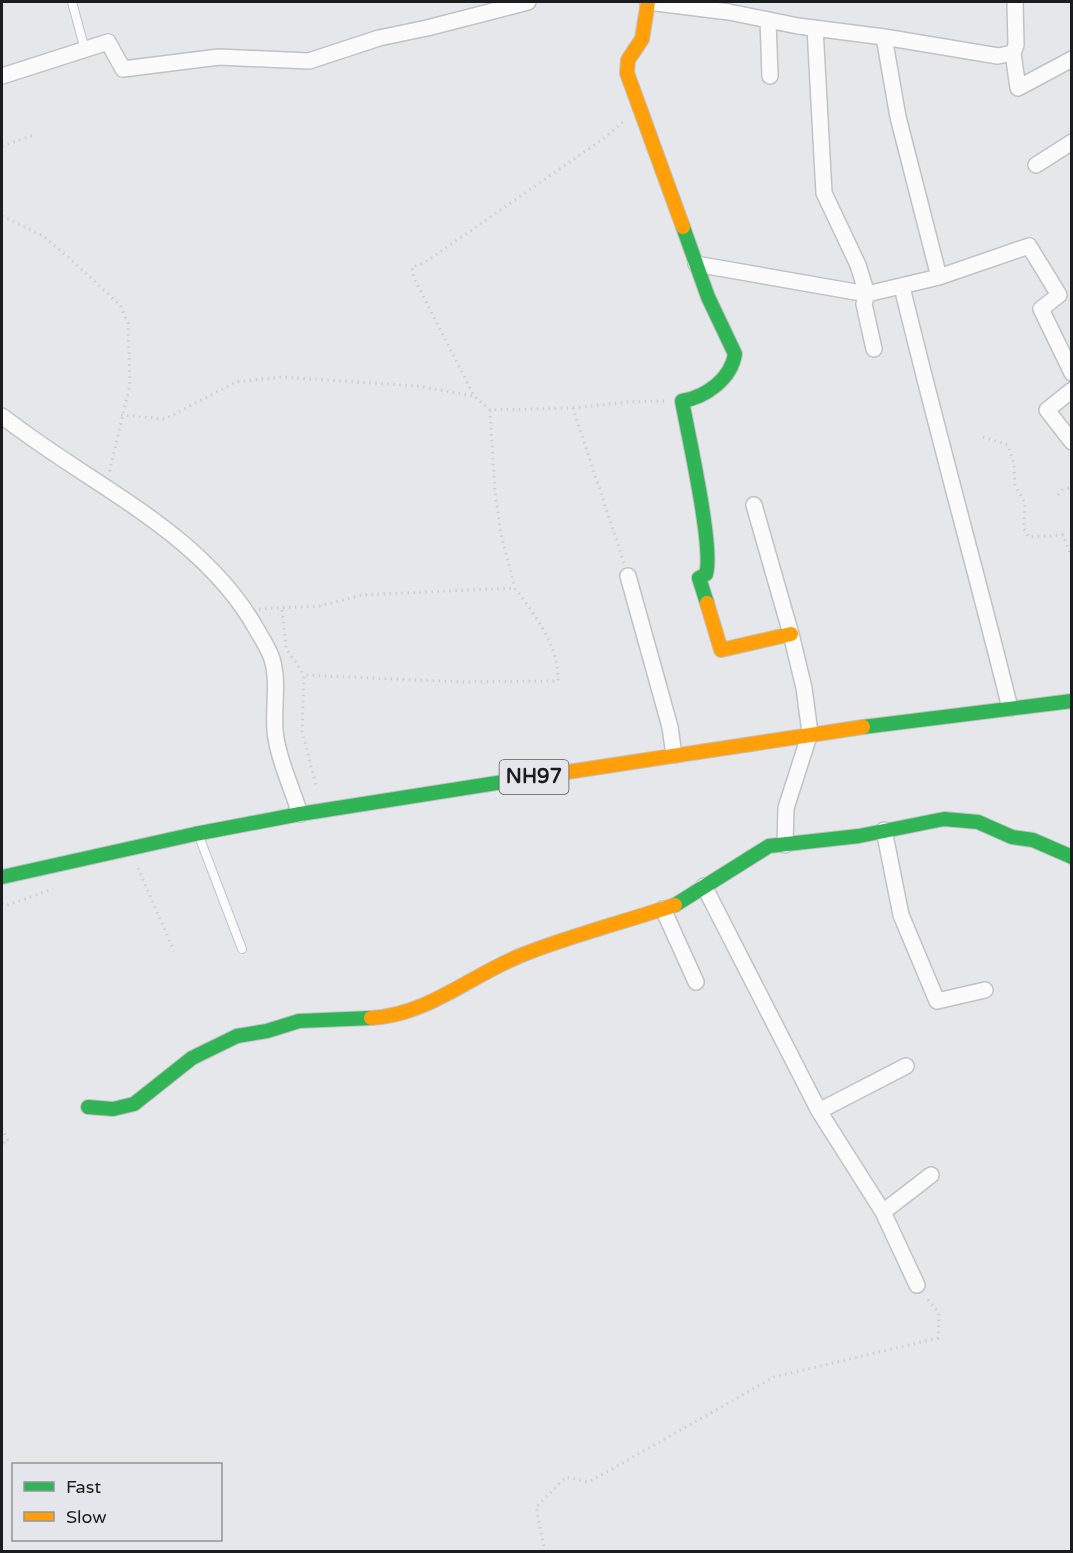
<svg xmlns="http://www.w3.org/2000/svg" width="1073" height="1553" font-family="'Varela Round',sans-serif">
	<style>
		.lines { fill: none; stroke-linecap: round; stroke-linejoin: round }
		.lane-casing { stroke: #c0c2c3; stroke-width: 10 }
		.street-casing { stroke: #c0c2c3; stroke-width: 18 }
		.fast-casing { stroke: #c0c2c3; stroke-width: 16 }
		.slow-casing { stroke: #c0c2c3; stroke-width: 16 }
		.path { stroke: #cdcecf; stroke-width: 3; stroke-dasharray: 1.5 4.5; stroke-linecap: butt }
		.lane { stroke: #fbfbfc; stroke-width: 8 }
		.street { stroke: #fbfbfc; stroke-width: 15 }
		.fast { stroke: #30b455; stroke-width: 14 }
		.slow { stroke: #ff9f0a; stroke-width: 14 }
		.labels { text-anchor: middle; dominant-baseline: central; stroke-width: 4.5; stroke-linejoin: round; paint-order: stroke }
		.shield { fill: #e4e6eb; stroke: #57595b; stroke-width: 1.5 }
		.shield-label { font-size: 20px; font-weight: bold; fill: #1b1c1d }
	</style>
	<rect width="100%" height="100%" fill="#e5e7ea"/>
	<g class="lines">
		<g class="lane-casing">
			<path id="lane" d="M72,2L85,50
				M200,839L242,949"/>
		</g>
		<g class="street-casing">
			<path id="street" d="M648,2L729,12L798,26L884,37L998,56L1013,53L1018,88L1072,59
				M768,20L770,76
				M815,28L824,193L858,265L867,294L864,304L874,349
				M884,37L898,117L939,277
				M1013,53L1016,45L1015,2
				M2,76L108,42L123,69L219,57L309,61L379,38L427,28L528,2
				M1036,165L1072,142
				M696,264L867,294L939,277L1029,246L1059,295L1041,309L1072,373
				M902,287C936,428 975,567 1010,708
				M1072,390L1047,410L1072,442
				M2,416C88,484 202,531 257,630C262,639 269,649 272,659C279,682 273,707 275,731C278,759 292,788 300,814
				M754,505L791,634L804,688L810,733L786,808L785,845
				M628,576L670,727L674,755
				M884,830L901,915L937,1001L985,990
				M704,886L819,1111L883,1212L917,1285
				M663,909L696,982
				M819,1111L906,1066
				M883,1212L931,1175"/>
		</g>
		<g class="fast-casing">
			<path id="fast" d="M683,227L708,297L735,354C731,379 706,397 682,401C688,434 714,549 706,574L699,578L707,603
				M863,727L1072,701
				M2,877L195,834L300,814L554,774
				M675,905L769,846L859,836L944,819L978,822L1012,837L1033,840L1072,857
				M88,1107L113,1109L134,1104L192,1058L237,1036L267,1031L299,1021L371,1018"/>
		</g>
		<g class="slow-casing">
			<path id="slow" d="M648,2L642,39L628,60L627,73L683,227
				M707,603L721,650L791,634
				M554,774L863,727
				M371,1018C428,1015 471,975 522,955C572,935 624,922 675,905"/>
		</g>
		<path class="path" d="M2,146L34,135
			M2,216L43,236L69,258L120,305L128,323L130,385L109,473
			M573,408L627,402L665,401
			M490,410L495,492L501,534L515,588
			M121,415L165,419L236,382L282,377L417,386L474,396
			M983,437L1008,445L1014,464L1015,485L1025,503L1024,529L1029,537L1063,535L1072,558
			M1058,495L1062,490L1072,487
			M624,563L573,408L490,410L474,396L414,278L412,267L424,263L603,139L626,119
			M259,609L320,606L362,595L515,588C535,615 559,646 558,681L462,682L304,675L302,731L317,789
			M282,610L286,648L304,675
			M138,868L174,951
			M2,904L5,906L53,889
			M2,1128L8,1141L2,1144
			M545,1552L536,1507L566,1477L589,1482L774,1377L938,1338L939,1313L926,1297"/>
		<use href="#lane" class="lane"/>
		<use href="#street" class="street"/>
		<use href="#fast" class="fast"/>
		<use href="#slow" class="slow"/>
	</g>
	<g class="labels">
		<rect class="shield" x="499.5" y="760" width="69" height="34" rx="4.5"/>
		<g class="shield-label">
			<text x="534" y="777">NH97</text>
		</g>
	</g>
	<rect width="1073" height="1553" fill="none" stroke="#1b1c1d" stroke-width="6"/>
	<rect x="12" y="1463" width="210" height="78" fill="#e4e6eb" stroke="#949599" stroke-width="1.5"/>
	<rect x="24" y="1482" width="30" height="9" fill="#30b455" stroke="#949599" stroke-width="1.5"/>
	<text x="66" y="1493" font-size="18" fill="#1b1c1d">Fast</text>
	<rect x="24" y="1512" width="30" height="9" fill="#ff9f0a" stroke="#949599" stroke-width="1.5"/>
	<text x="66" y="1523" font-size="18" fill="#1b1c1d">Slow</text>
</svg>
